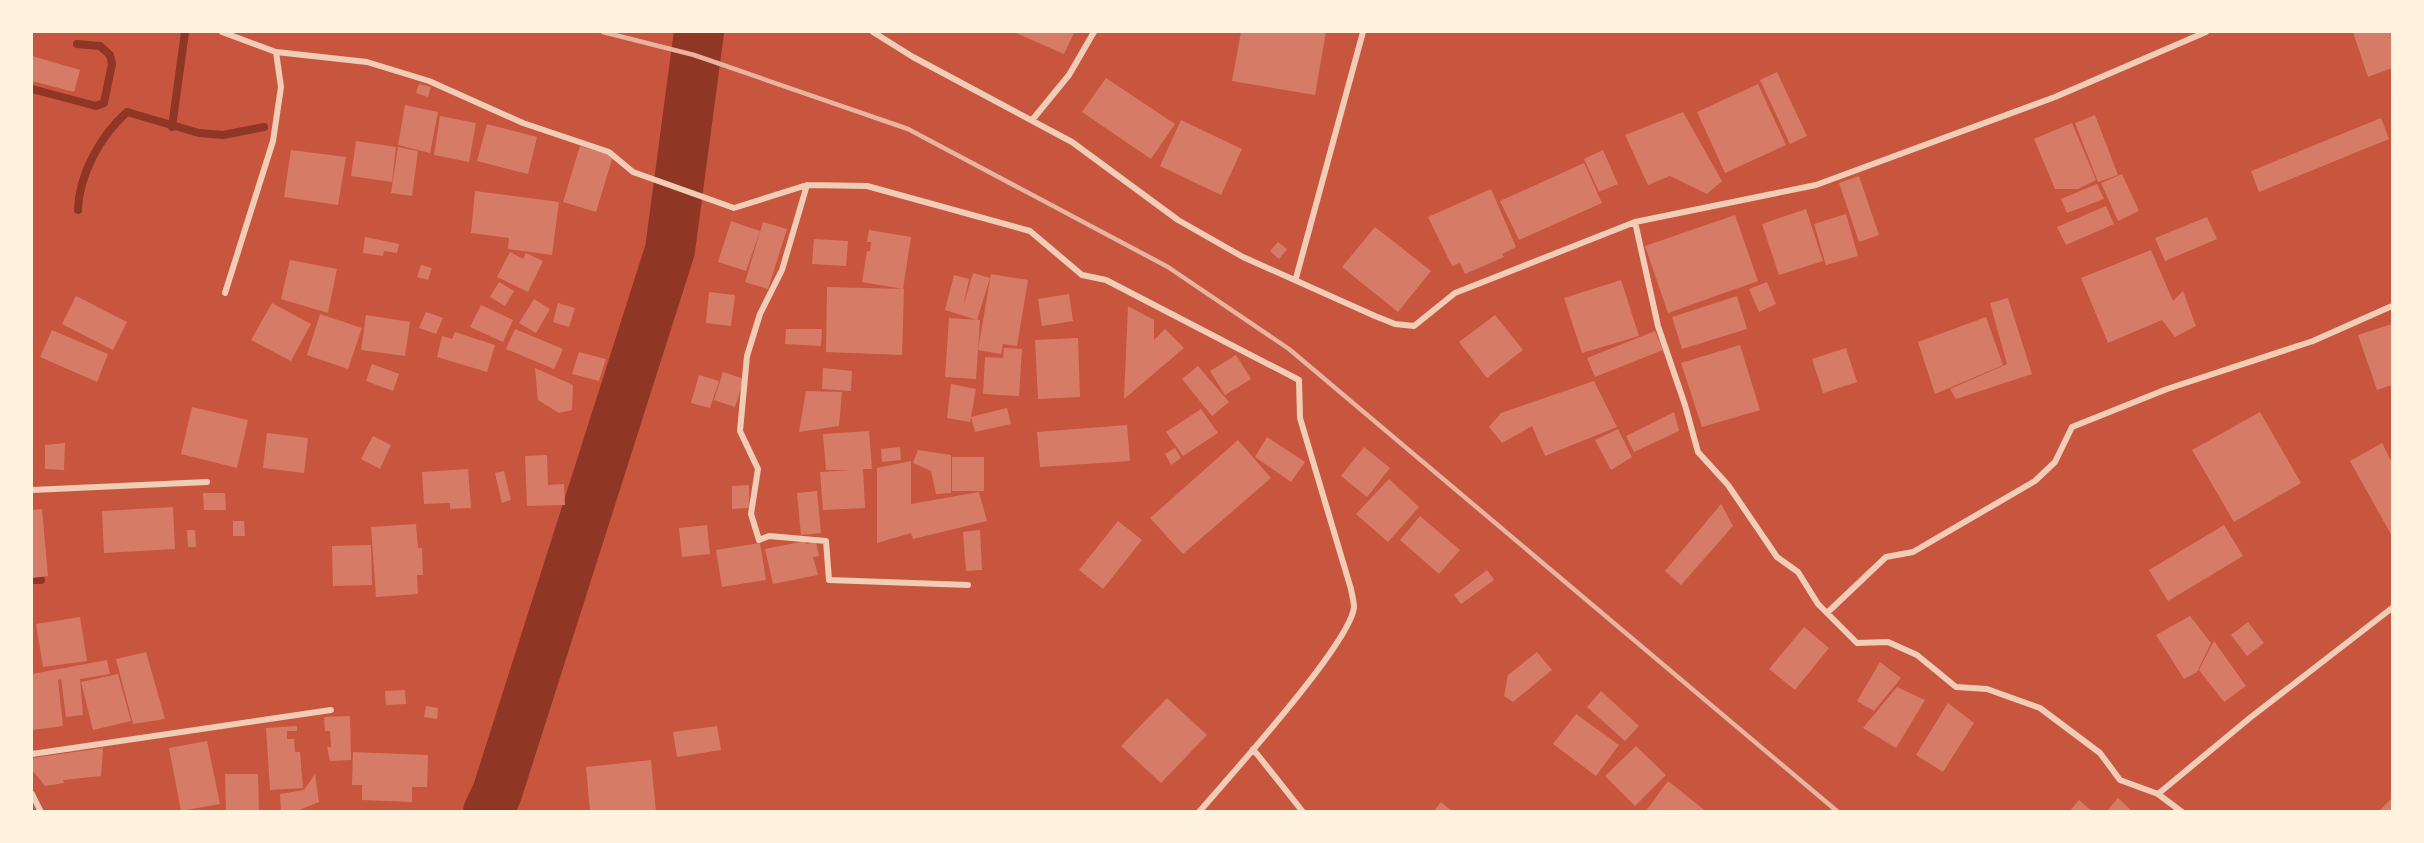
<svg xmlns="http://www.w3.org/2000/svg" width="2424" height="843" font-family="Quicksand,sans-serif">
	<style>
		.lines { fill: none; stroke-linecap: round; stroke-linejoin: round }
		.stream { stroke: #8f3625; stroke-width: 8 }
		.river { stroke: #8f3625; stroke-width: 50 }
		.building { fill: #d67c66 }
		.minor { stroke: #f1ccb7; stroke-width: 6 }
		.rail { stroke: #e9b49f; stroke-width: 4.5 }
	</style>
	<rect width="100%" height="100%" fill="#c8553d"/>
	<g class="lines">
		<path class="stream" d="M32,89L96,106L104,103L112,64L110,55L100,46L77,44
			M172,127L185,32
			M78,210C79,175 100,136 127,112L199,133L223,135L264,127
			M32,580H41"/>
		<path class="river" d="M488,812L497,793L670,250L699,32"/>
	</g>
	<path class="building" d="M1014,32H1071L1074,33L1064,54Z
		M1241,32H1326L1315,95L1232,81Z
		M2353,32H2392V68L2368,77Z
		M32,56L80,70L74,92L32,81Z
		M1777,72L1807,136L1790,144L1760,80Z
		M1106,78L1175,124L1151,159L1082,112Z
		M419,84L431,87L428,97L416,93Z
		M1758,84L1786,145L1725,173L1697,112Z
		M405,105L438,112L430,153L398,145Z
		M1683,112L1722,181L1707,194L1670,176L1648,185L1625,135Z
		M2095,115L2118,175L2098,182L2075,123Z
		M440,116L476,123L469,162L434,155Z
		M2381,118L2389,139L2259,192L2251,171Z
		M1181,120L1242,149L1221,195L1160,166Z
		M2072,123L2096,180L2078,189H2055L2034,139Z
		M487,124L537,137L528,174L477,161Z
		M356,141L396,147L392,182L351,176Z
		M580,146L613,156L596,212L563,202Z
		M398,147L418,151L412,196L391,193Z
		M291,150L346,157L338,205L284,197Z
		M1603,150L1618,184L1599,192L1584,159Z
		M1584,163L1602,203L1519,240L1500,201Z
		M2122,174L2139,211L2118,221L2101,183Z
		M1859,176L1879,235L1859,242L1839,183Z
		M2097,184L2104,199L2067,213L2061,199Z
		M1491,189L1516,247L1502,254L1504,257L1465,274L1460,263L1452,266L1428,217Z
		M475,191L559,202L552,255L508,249L509,238L471,233Z
		M2106,206L2114,224L2066,245L2057,227Z
		M1806,209L1823,261L1779,275L1762,224Z
		M1846,214L1858,256L1826,265L1814,224Z
		M1735,215L1758,281L1668,313L1645,246Z
		M2207,217L2217,239L2165,261L2155,238Z
		M731,221L760,231L746,271L718,262Z
		M763,222L787,229L768,289L745,282Z
		M1375,227L1431,271L1398,312L1342,267Z
		M869,230L911,237L903,289L862,282L867,251H870L871,242H867Z
		M365,237L399,244L397,253L384,251L383,256L363,253Z
		M814,239L848,241L846,266L812,264Z
		M1278,242L1287,249L1279,259L1270,251Z
		M2151,250L2173,301L2183,291L2196,326L2175,337L2162,320L2108,343L2081,278Z
		M510,252L523,259L526,253L543,261L528,292L497,277Z
		M290,260L337,269L328,313L281,299Z
		M421,265L432,268L428,280L417,277Z
		M973,273L990,278L977,320L945,310L954,275L969,279L963,307Z
		M991,274L1028,280L1017,346L1003,344L1001,354L978,350Z
		M1621,280L1639,336L1582,353L1564,298Z
		M499,282L514,291L505,306L490,297Z
		M1767,282L1776,304L1759,312L1749,289Z
		M827,287L904,289L902,355L826,352Z
		M709,292L735,295L731,326L706,323Z
		M1069,294L1073,321L1042,326L1038,299Z
		M76,296L127,322L113,350L62,324Z
		M1737,296L1747,329L1682,349L1672,317Z
		M2008,298L2032,374L1956,399L1950,389L2007,364L1990,303Z
		M534,299L550,309L536,333L519,323Z
		M272,303L311,324L291,361L251,340Z
		M558,303L575,308L569,327L553,322Z
		M481,305L513,320L503,342L470,327Z
		M1128,306L1154,320V340L1165,329L1184,348L1124,399Z
		M426,312L443,318L436,334L419,328Z
		M320,314L362,328L348,369L307,355Z
		M366,315L410,322L405,356L361,350Z
		M1495,315L1523,350L1487,378L1459,342Z
		M1986,317L2003,365L1935,394L1918,342Z
		M949,318L980,320L976,379L945,377Z
		M2392,324V385L2377,390L2358,335Z
		M515,329L563,349L554,369L506,349Z
		M786,329H822L821,346L785,344Z
		M52,330L108,354L97,382L40,357Z
		M1655,331L1663,350L1595,377L1587,358Z
		M455,332L495,345L487,372L437,357L442,336L452,339Z
		M1078,338L1080,397L1038,399L1035,340Z
		M1740,345L1760,410L1702,427L1681,363Z
		M1004,348L1022,349L1019,396L983,394L985,357L1003,358Z
		M1846,348L1857,382L1823,393L1812,359Z
		M579,352L606,359L599,381L572,374Z
		M1236,355L1251,379L1225,395L1210,371Z
		M372,364L399,374L393,391L366,381Z
		M1198,366L1229,402L1212,416L1182,379Z
		M535,368L573,385L572,410L559,413L538,400Z
		M823,368L852,371L851,391L822,389Z
		M723,372L744,379L735,407L714,400Z
		M699,375L719,381L710,408L691,403Z
		M1594,381L1617,427L1545,456L1532,426L1502,443L1489,427L1501,413Z
		M951,384L976,389L970,422L947,418Z
		M806,391L842,392L839,426L799,432Z
		M192,407L248,420L237,468L181,454Z
		M1007,408L1011,424L975,432L971,417Z
		M1201,409L1218,433L1183,456L1166,432Z
		M1674,412L1679,431L1634,452L1626,436Z
		M2260,412L2301,483L2234,522L2192,450Z
		M1127,425L1130,461L1040,467L1037,432Z
		M1618,429L1632,457L1611,470L1595,440Z
		M869,431L872,469H863L865,508L823,510L820,472L852,470H826L823,434Z
		M267,433L308,438L304,473L263,468Z
		M373,436L391,445L380,469L361,459Z
		M1267,437L1305,462L1291,482L1255,457Z
		M1238,440L1271,478L1183,554L1150,518Z
		M65,443L64,470L45,469V445Z
		M2382,443L2392,463V536L2350,461Z
		M900,447L901,460L882,462L881,449Z
		M1364,447L1390,468L1367,497L1341,476Z
		M1175,448L1181,458L1171,465L1165,454Z
		M918,450L951,455V493L936,494L931,471L913,463Z
		M547,455L548,485L564,484L565,505L527,506L525,456Z
		M952,457H984V491H952Z
		M911,461V504L979,492L987,521L913,539L911,533L877,543V468Z
		M468,469L471,508L450,509V503L424,504L422,472Z
		M504,471L511,500L502,503L495,473Z
		M1389,479L1419,507L1388,542L1356,514Z
		M749,485V508L732,509V486Z
		M817,491L821,533L801,535L797,493Z
		M203,493H225L226,510H204Z
		M1721,504L1733,526L1681,585L1665,571Z
		M173,507L175,549L104,553L102,511Z
		M42,509L48,576L32,578V510Z
		M1420,516L1460,550L1439,574L1400,540Z
		M233,521H244L245,536H233Z
		M1118,521L1142,540L1103,589L1079,570Z
		M416,524L418,548H422L423,575H417L418,594L376,597L371,527Z
		M707,525L710,554L682,557L679,528Z
		M2224,525L2243,556L2168,601L2149,570Z
		M187,530H195L196,547H188Z
		M980,530L982,570L966,571L963,532Z
		M805,541L806,544L816,542L819,556L813,557L818,575L773,584L765,549Z
		M760,543L766,580L722,587L716,550Z
		M371,545L372,585L333,586L332,546Z
		M1487,570L1494,580L1461,604L1454,595Z
		M2190,616L2211,643L2197,672L2184,679L2156,635Z
		M80,617L87,661L43,667L36,624Z
		M2248,622L2264,643L2247,656L2231,635Z
		M1804,627L1829,648L1795,690L1769,669Z
		M2214,641L2246,686L2224,702L2199,670Z
		M146,652L165,719L133,724L116,659Z
		M1537,652L1552,670L1513,702L1504,696L1508,675Z
		M107,660L110,674L80,679L83,715L66,717L61,679L58,680L63,726L32,730V674Z
		M1880,662L1901,678L1874,711L1857,701Z
		M118,674L131,721L93,730L81,682Z
		M1897,687L1925,700L1896,748L1863,728Z
		M405,690L406,704L386,705L385,691Z
		M1601,691L1639,726L1625,741L1587,707Z
		M1167,698L1207,735L1161,783L1121,746Z
		M1948,703L1974,723L1943,772L1916,755Z
		M426,706L438,708L437,719L424,717Z
		M1576,714L1619,745L1596,776L1553,744Z
		M350,716L351,760L330,761L327,747H331L330,731H325L324,717Z
		M297,726V731H287V739H294L295,752H300L303,788L270,790L266,728Z
		M717,726L721,750L677,757L673,732Z
		M207,741L220,804L181,811L169,748Z
		M1636,746L1666,775L1635,806L1605,776Z
		M103,748L101,776L63,780L64,783L45,786L32,770V758Z
		M353,752L428,755L427,787H412V802L362,800V785H352Z
		M651,760L656,812H590L586,767Z
		M225,774H258L259,812H226Z
		M315,774L319,802L294,812H281L280,794L304,790Z
		M1668,781L1707,812H1645Z
		M2118,798L2133,812H2106Z
		M2392,798V812H2378Z
		M2079,800L2093,812H2069Z
		M1441,802L1453,812H1433Z"/>
	<g class="lines">
		<path class="minor" d="M222,32L276,52L281,87L273,141L225,293
			M873,32L913,57L1072,142L1178,220L1243,257L1375,316L1395,324L1414,326L1455,293L1635,222L1816,185L2055,97L2206,32
			M276,52L367,62L429,81L523,123L609,152L633,172L734,208L807,185L867,186L1030,231L1082,275L1106,280L1299,380L1300,418L1351,589C1352,595 1354,602 1354,607C1351,643 1228,778 1199,812
			M1033,119L1069,75L1094,32
			M807,185L782,270L760,314L747,356L740,431L758,469L751,514L759,540L769,536L826,541L829,580L968,585
			M1635,222L1658,326L1685,405L1698,452L1728,485L1777,557L1798,572L1818,604L1857,643L1888,642L1917,655L1956,687L1987,689L2040,708L2100,753L2120,780L2158,794L2182,812
			M1296,278L1363,32
			M32,490L207,482
			M1828,612L1886,557L1913,552L2035,481L2055,462L2072,427L2167,389L2313,341L2392,306
			M1253,749L1303,812
			M32,754L331,710
			M32,794L41,812
			M2158,794L2251,717L2392,608"/>
		<path class="rail" d="M603,32L694,55L908,129L1168,267L1289,349L1838,812"/>
	</g>
	<rect width="2424" height="843" fill="none" stroke="#fff3e0" stroke-width="66"/>
</svg>
